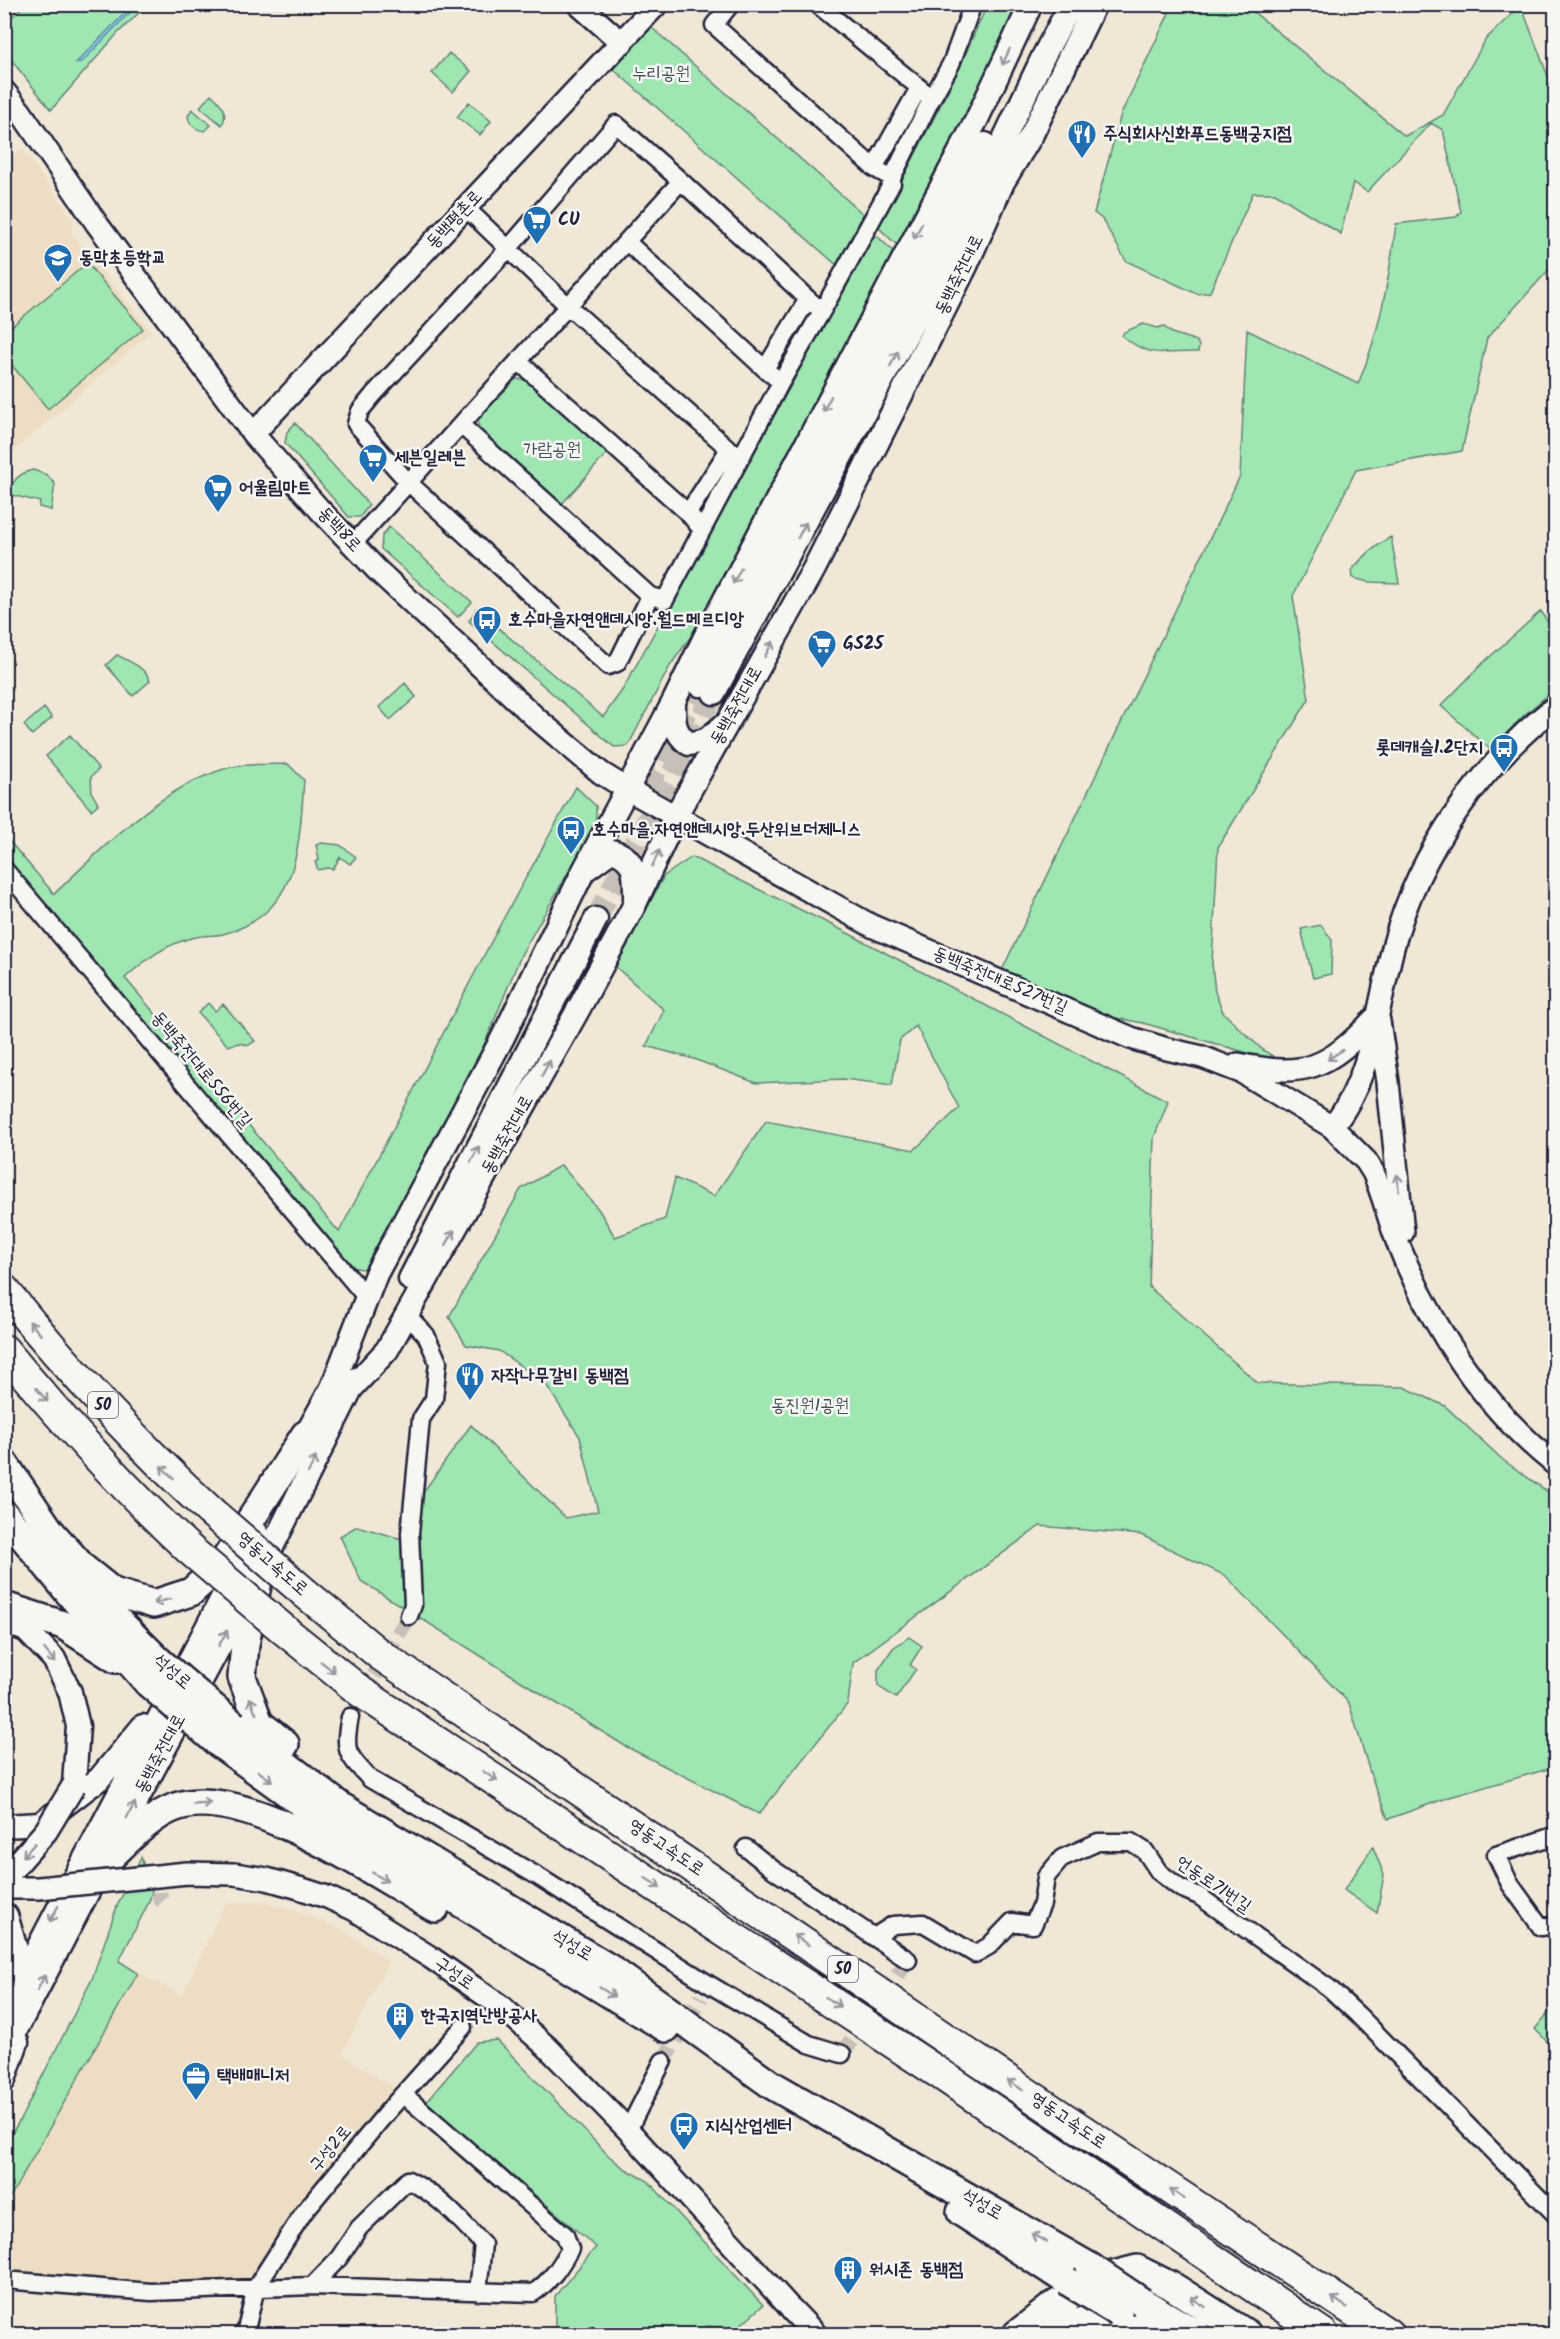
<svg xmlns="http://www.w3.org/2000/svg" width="1560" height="2339" font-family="Kalam,'Poor Story',sans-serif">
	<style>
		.built { fill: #edddc4 }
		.green { fill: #9fe6b2; stroke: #608476; stroke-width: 1.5 }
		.water { fill: #87cfe8; stroke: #5f8aa3; stroke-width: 1.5 }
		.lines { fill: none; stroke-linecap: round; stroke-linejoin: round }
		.minor-tunnel { stroke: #c8c0b8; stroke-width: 16; stroke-dasharray: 16 8; stroke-linecap: butt }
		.secondary-tunnel { stroke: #c8c0b8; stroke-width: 22; stroke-dasharray: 22 11; stroke-linecap: butt }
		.minor-casing { stroke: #22223b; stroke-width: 21 }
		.tertiary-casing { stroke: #22223b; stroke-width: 26 }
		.secondary-casing { stroke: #22223b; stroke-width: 27 }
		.trunk-casing { stroke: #22223b; stroke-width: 32 }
		.motorway-casing { stroke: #22223b; stroke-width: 34 }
		.minor { stroke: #f6f6f2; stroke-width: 16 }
		.tertiary { stroke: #f6f6f2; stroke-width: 21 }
		.secondary { stroke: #f6f6f2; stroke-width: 22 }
		.trunk { stroke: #f6f6f2; stroke-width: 27 }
		.motorway { stroke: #f6f6f2; stroke-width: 30 }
		.tertiary-bridge-casing { stroke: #22223b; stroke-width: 26; stroke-linecap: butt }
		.secondary-bridge-casing { stroke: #22223b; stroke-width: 27; stroke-linecap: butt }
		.trunk-bridge-casing { stroke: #22223b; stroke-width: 32; stroke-linecap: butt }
		.motorway-bridge-casing { stroke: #22223b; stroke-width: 34; stroke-linecap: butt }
		.tertiary-bridge { stroke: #f6f6f2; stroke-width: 21 }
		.secondary-bridge { stroke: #f6f6f2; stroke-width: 22 }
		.trunk-bridge { stroke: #f6f6f2; stroke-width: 27 }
		.motorway-bridge { stroke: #f6f6f2; stroke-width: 30 }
		.oneway { stroke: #9797a0 }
		.labels { text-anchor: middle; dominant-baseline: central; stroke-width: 5; stroke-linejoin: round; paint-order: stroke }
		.shield { fill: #f6f6f2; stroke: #626272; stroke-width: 1.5 }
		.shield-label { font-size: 16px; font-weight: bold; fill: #22223b }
		.park-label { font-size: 18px; fill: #415359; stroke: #f6f6f2 }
		.poi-label { font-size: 18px; font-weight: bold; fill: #22223b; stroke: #f6f6f2; text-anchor: start }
		.street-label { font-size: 18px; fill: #22223b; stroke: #f6f6f2 }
	</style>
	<rect width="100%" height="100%" fill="#f1e7d7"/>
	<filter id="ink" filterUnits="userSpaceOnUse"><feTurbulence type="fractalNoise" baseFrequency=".0167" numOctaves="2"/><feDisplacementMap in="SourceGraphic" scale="12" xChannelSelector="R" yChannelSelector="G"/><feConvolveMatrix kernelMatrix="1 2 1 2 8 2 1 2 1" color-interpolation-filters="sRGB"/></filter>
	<g filter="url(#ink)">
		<path class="built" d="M22,148L73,219L72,233L151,332L5,459L4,164Z
			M225,1903H263L298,1911L342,1930L389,1961L342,2054L403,2094L256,2287L5,2280V2206L138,1973L182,1995Z"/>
		<path class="green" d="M24,5H147L118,33L51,110L5,52V24Z
			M987,5H1016L996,56L898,246L878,227L958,71Z
			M1154,5H1245L1405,136L1443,115L1486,39L1521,5L1555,95V263L1487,338L1462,451L1356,470L1293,596L1309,699L1218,847L1212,963L1215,992L1223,1012L1241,1030L1263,1050L1283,1063L1143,1023L1111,1017L1002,970L1240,476L1247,330L1358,384C1380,332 1389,279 1396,224L1456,217L1461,212L1443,130L1431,123L1367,192L1353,182L1341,234L1275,193H1253L1210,292L1197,294L1126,261L1102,219L1094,213L1121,114L1169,13Z
			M651,27L863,214L839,267L613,69Z
			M449,53L471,71L453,92L432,73Z
			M211,94C221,103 229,112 222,125L200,107Z
			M469,102L491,121L480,135L457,117Z
			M192,109L211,125L205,131C196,130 189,125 188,116Z
			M875,234L895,253L698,626L670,666L628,746L614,747L469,621L476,609L603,717L623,689L810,351L865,244Z
			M87,263L143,329L48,409L5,357V332Z
			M1143,324L1158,328L1163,326L1172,333L1197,341L1199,346L1198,352C1163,351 1153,360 1122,336L1124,332Z
			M513,379L529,380L609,451L560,506L480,434L477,418Z
			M295,423L369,505L360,517H349L285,443L287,432Z
			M33,470L47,475L55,484L51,510L39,507L40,502L8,494C13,481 18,473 33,470Z
			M389,527L472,602L458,617L381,549L382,536Z
			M1391,537L1399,583L1368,582L1353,578L1352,570C1363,556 1375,546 1391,537Z
			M1541,611L1555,634V689L1524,715L1491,750L1441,706L1484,662Z
			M117,655C129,661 146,668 150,681L133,696L106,665Z
			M405,683L416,697L390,720L379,707Z
			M44,708L52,718L32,735L24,725Z
			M70,735L99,769L91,777L92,793L98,804L91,810L46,756Z
			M288,764L304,780C299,846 300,914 223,934C214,936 205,935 196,937C167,943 146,959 125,978L339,1232L501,923L576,787L596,806V824L522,953L477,1062L368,1270L351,1267L5,861L4,835L54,894C103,848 158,789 224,769C244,763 267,765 288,764Z
			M322,843L340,845L356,857L350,864L340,857L333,869L327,868L318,870L315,862L319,860L316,845Z
			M692,857L840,929L1168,1101L1154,1138L1149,1287L1258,1383L1404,1387L1445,1406L1503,1460L1555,1497V1767L1450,1797L1388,1819L1371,1776L1349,1703L1226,1576L1141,1535L1040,1526L853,1663L848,1703L759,1814L625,1746L361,1581L340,1536L357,1526L409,1541L424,1491L471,1425L566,1518L598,1511L580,1437L545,1383L499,1351L466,1345L449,1317L521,1189L561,1165L599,1210L615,1237L665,1219L675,1178L714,1196L766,1121L914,1150L959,1108L916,1026L900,1040L892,1085L843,1079L756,1083L694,1059L646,1046L664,1010L616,967L664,876Z
			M1321,925L1332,940L1331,974L1313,978L1301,929Z
			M208,1003L215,1011L223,1004L255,1041L249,1045L238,1043L228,1046L198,1013Z
			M909,1637L922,1646L910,1665L916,1669L896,1698L878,1686V1670L893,1648Z
			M1373,1847L1384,1875L1377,1913L1344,1890Z
			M141,1857L152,1892L148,1904L119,1961L138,1973L5,2206V2145L21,2118L92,1979L117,1906Z
			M1550,2011H1555V2050L1535,2029Z
			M497,2040L609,2156L624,2168L648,2181L763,2305L737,2328L707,2326L694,2334H555V2296L596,2247L426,2102L477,2042Z"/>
		<path class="water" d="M136,5H140L124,18L83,61L75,64L121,17Z"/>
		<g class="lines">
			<path class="minor-tunnel" d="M350,1717L409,1616
				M158,1868L160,1898L163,1901
				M842,2054L908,1960
				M663,2061L701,1997"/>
			<path class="secondary-tunnel" d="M646,790L700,685
				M596,919L714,693"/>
			<g class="minor-casing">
				<path id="minor" d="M731,4L714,25L874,168L892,178L932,98L817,4
					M932,98L951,64L970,12
					M874,168L919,88
					M466,208L568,306L729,449L741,456
					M627,242L765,369L808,299L681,181L616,124L508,249L374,394L360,411L356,424L408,482L608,666L617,663L650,596
					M808,299L818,308L826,304L892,183V178
					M518,361L688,513L702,530
					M781,382L826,304
					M461,425L650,596L665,600L781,382L765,369
					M688,513L729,449
					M352,545L681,181
					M4,869L366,1297
					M407,1315L426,1335L438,1362L434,1399L421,1419L410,1533L413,1605L409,1616
					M350,1717C343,1752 347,1754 370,1779L539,1877L707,1983L809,2044L842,2054
					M1556,1835L1496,1855L1510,1884L1541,1927L1556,1925
					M746,1848L774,1870L874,1937L893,1925L923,1923L975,1954L989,1946L1012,1922L1033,1925L1042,1904L1046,1877L1062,1858L1098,1842H1131L1145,1851L1159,1872L1180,1888L1199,1896L1329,1988L1358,2015L1556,2215
					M874,1937L908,1960
					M628,2130L663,2061
					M4,2280L151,2292L312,2286L533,2293C550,2282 560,2267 570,2249L565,2235L403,2094
					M312,2286L339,2258L359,2228L408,2180C440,2196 459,2219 483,2244L478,2292
					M245,2334L256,2287L304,2212L388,2111L463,2027"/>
			</g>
			<g class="tertiary-casing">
				<path id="tertiary" d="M578,4L622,43
					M4,91L20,111L97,224L253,434L320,510L377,570L537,719L601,773L627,789L872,926L1131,1038L1167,1049L1202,1057L1243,1073L1332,1127L1366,1161L1373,1172C1384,1196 1389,1222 1399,1246C1432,1328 1485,1409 1556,1465
					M253,434L657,4
					M1379,1021L1388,1082L1403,1232
					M1238,1064C1306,1078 1327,1069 1374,1019
					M1332,1127C1372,1080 1378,1002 1394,944C1419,851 1481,765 1556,706
					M234,1874L267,1879L299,1888L327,1897L355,1910L430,1957L502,2007L547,2047L628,2130L792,2310"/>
			</g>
			<g class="secondary-casing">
				<path id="secondary" d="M700,685L918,275L985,144
					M714,693L947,259L1043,57L1071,4
					M674,702C674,721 673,732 689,744L706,740L723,726
					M588,868L611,851C637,857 635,877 635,899
					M410,1279L596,919
					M333,1385L376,1274L503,1037L582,874L674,701L705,637L977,119L1031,4
					M349,1391L387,1350L578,1010L635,904L676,815L814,569L966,266L1003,182L1031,136L1095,4
					M298,1449L340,1373
					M4,1622L26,1630L54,1659L70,1692L78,1726L74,1785
					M4,1826L40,1824L99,1779L143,1726
					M4,2014C86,1852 174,1694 256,1532
					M4,2053L102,1865L260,1571L356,1379
					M4,2080L17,2042
					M792,2310L815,2334"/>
			</g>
			<g class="trunk-casing">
				<path id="trunk" d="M4,1463L51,1532L83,1568L113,1592L154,1604L191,1592L223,1563L305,1435
					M4,1514L70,1594L148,1683
					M260,1571L245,1644L242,1677L259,1723L285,1744
					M81,1584L159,1661
					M4,1606L63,1625L116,1659
					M234,1725L340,1806L609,1968L772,2085L1090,2267
					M217,1742L325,1820L666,2028
					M102,1865C123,1846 146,1819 173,1808C239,1780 376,1875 435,1908
					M4,1917L15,1955L4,1978
					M961,2212L1067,2281
					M1142,2302L1197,2334
					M1118,2312L1154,2334
					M1017,2334L1053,2306L1098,2279L1137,2269L1175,2288L1247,2334
					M1044,2334L1062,2322L1097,2321L1119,2334"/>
			</g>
			<g class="motorway-casing">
				<path id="motorway" d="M4,1290C68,1369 136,1443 210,1511
					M4,1350C62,1420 122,1487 189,1549
					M305,1593L379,1654L962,2050L1388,2334
					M283,1629L361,1692L942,2075L1323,2334"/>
			</g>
			<use href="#minor" class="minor"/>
			<use href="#tertiary" class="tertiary"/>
			<use href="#secondary" class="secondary"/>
			<use href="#trunk" class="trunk"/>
			<use href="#motorway" class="motorway"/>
			<g class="tertiary-bridge-casing">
				<path id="tertiary-bridge" d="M4,1888H39L187,1873L234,1874"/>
			</g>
			<g class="secondary-bridge-casing">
				<path id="secondary-bridge" d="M4,1879L46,1831L74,1785"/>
			</g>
			<g class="trunk-bridge-casing">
				<path id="trunk-bridge" d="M159,1661L234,1725
					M148,1683L217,1742
					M1090,2267L1142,2302
					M1067,2281L1118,2312"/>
			</g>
			<g class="motorway-bridge-casing">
				<path id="motorway-bridge" d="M210,1511L305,1593
					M189,1549L283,1629"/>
			</g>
			<use href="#tertiary-bridge" class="tertiary-bridge"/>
			<use href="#secondary-bridge" class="secondary-bridge"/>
			<use href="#trunk-bridge" class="trunk-bridge"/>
			<use href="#motorway-bridge" class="motorway-bridge"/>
		</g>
		<defs><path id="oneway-shaft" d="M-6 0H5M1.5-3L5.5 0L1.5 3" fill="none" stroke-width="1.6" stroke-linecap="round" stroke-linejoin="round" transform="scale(1.5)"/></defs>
		<g class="oneway">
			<use href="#oneway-shaft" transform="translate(1006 57) rotate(115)"/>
			<use href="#oneway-shaft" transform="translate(918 231) rotate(118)"/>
			<use href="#oneway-shaft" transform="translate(894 359) rotate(-62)"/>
			<use href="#oneway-shaft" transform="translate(827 404) rotate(118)"/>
			<use href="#oneway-shaft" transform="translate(802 530) rotate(-62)"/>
			<use href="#oneway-shaft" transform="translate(737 576) rotate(118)"/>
			<use href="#oneway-shaft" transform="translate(769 649) rotate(-61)"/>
			<use href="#oneway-shaft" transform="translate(656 858) rotate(-65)"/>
			<use href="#oneway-shaft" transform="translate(1335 1055) rotate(147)"/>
			<use href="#oneway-shaft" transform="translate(546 1068) rotate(-61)"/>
			<use href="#oneway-shaft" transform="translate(475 1154) rotate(-63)"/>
			<use href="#oneway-shaft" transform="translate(1398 1183) rotate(-95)"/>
			<use href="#oneway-shaft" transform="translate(450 1238) rotate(-61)"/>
			<use href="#oneway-shaft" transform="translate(35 1328) rotate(-130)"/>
			<use href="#oneway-shaft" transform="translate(42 1395) rotate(50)"/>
			<use href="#oneway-shaft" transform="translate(312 1465) rotate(-64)"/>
			<use href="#oneway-shaft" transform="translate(167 1472) rotate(-137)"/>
			<use href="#oneway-shaft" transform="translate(162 1601) rotate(166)"/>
			<use href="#oneway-shaft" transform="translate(223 1638) rotate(-61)"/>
			<use href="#oneway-shaft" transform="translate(50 1656) rotate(51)"/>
			<use href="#oneway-shaft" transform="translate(328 1667) rotate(38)"/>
			<use href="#oneway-shaft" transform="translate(253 1706) rotate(-111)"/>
			<use href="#oneway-shaft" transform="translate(265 1776) rotate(36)"/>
			<use href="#oneway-shaft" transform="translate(490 1776) rotate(33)"/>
			<use href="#oneway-shaft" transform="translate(202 1803) rotate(-3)"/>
			<use href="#oneway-shaft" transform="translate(131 1810) rotate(-62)"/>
			<use href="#oneway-shaft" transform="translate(29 1850) rotate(131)"/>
			<use href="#oneway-shaft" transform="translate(380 1877) rotate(30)"/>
			<use href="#oneway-shaft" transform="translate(653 1883) rotate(33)"/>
			<use href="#oneway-shaft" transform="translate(54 1914) rotate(118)"/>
			<use href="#oneway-shaft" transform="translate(801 1940) rotate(-146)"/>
			<use href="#oneway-shaft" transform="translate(41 1983) rotate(-63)"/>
			<use href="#oneway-shaft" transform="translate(607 1992) rotate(32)"/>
			<use href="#oneway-shaft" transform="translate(833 2002) rotate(33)"/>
			<use href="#oneway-shaft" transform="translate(1015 2085) rotate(-146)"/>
			<use href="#oneway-shaft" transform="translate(1177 2194) rotate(-146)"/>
			<use href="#oneway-shaft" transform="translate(1039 2238) rotate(-150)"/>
			<use href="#oneway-shaft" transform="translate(1198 2302) rotate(-147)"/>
			<use href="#oneway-shaft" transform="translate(1339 2302) rotate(-146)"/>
		</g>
	</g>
	<defs>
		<g id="restaurant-pin" transform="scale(1.5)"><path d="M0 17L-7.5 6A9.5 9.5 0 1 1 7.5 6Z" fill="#1f6fb2" stroke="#f6f6f2"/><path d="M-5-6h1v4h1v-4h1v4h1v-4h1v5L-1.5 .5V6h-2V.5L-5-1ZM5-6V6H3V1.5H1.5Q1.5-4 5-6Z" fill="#fff"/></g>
		<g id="supermarket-pin" transform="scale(1.5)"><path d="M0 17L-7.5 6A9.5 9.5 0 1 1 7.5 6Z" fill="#1f6fb2" stroke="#f6f6f2"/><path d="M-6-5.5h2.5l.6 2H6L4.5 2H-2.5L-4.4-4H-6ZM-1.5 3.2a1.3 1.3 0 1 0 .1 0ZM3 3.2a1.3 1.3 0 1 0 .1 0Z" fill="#fff"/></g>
		<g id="school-pin" transform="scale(1.5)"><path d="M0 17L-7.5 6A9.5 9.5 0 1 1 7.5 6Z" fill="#1f6fb2" stroke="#f6f6f2"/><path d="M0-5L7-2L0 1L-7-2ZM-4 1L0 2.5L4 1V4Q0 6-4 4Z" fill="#fff"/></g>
		<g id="bus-pin" transform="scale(1.5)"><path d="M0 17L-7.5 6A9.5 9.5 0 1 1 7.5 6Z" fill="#1f6fb2" stroke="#f6f6f2"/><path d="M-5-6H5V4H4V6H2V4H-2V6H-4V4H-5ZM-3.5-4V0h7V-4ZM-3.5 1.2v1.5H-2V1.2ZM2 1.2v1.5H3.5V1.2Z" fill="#fff"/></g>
		<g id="building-pin" transform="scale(1.5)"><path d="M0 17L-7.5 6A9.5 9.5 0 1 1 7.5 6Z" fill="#1f6fb2" stroke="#f6f6f2"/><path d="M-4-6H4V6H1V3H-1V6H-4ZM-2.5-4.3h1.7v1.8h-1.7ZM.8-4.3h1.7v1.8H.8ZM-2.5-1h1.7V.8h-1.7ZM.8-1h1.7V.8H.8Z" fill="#fff"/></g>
		<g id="office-pin" transform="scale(1.5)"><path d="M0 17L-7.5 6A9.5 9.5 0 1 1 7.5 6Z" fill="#1f6fb2" stroke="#f6f6f2"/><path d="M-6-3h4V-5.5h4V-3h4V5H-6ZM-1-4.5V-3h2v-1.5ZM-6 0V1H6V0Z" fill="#fff"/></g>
	</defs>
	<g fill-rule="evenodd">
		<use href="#restaurant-pin" x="1082" y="134"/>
		<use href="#supermarket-pin" x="537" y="220"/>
		<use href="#school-pin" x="58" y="258"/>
		<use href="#supermarket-pin" x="373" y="458"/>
		<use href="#supermarket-pin" x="218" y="488"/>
		<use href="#bus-pin" x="487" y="620"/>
		<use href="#supermarket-pin" x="822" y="644"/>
		<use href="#bus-pin" x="1504" y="748"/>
		<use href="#bus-pin" x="571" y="830"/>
		<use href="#restaurant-pin" x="470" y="1376"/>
		<use href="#building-pin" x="400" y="2016"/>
		<use href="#office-pin" x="196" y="2076"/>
		<use href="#bus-pin" x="684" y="2126"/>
		<use href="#building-pin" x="848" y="2270"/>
	</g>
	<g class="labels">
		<g class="shield">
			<rect x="88" y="1392" width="30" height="26" rx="4.5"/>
			<rect x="828" y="1956" width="30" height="26" rx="4.5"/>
		</g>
		<g class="shield-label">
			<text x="103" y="1405">50</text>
			<text x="843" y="1969">50</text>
		</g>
		<g class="park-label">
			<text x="661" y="74">누리공원</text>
			<text x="552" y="450">가람공원</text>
			<text x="810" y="1406">동진원1공원</text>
		</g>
		<g class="poi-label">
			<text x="1103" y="134">주식회사신화푸드동백궁지점</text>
			<text x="558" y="220">CU</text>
			<text x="79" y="258">동막초등학교</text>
			<text x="394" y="458">세븐일레븐</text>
			<text x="239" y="488">어울림마트</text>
			<text x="508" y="620">호수마을자연앤데시앙.월드메르디앙</text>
			<text x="843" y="644">GS25</text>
			<text x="1483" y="748" text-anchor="end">롯데캐슬1.2단지</text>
			<text x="592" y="830">호수마을.자연앤데시앙.두산위브더제니스</text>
			<text x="491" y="1376">자작나무갈비 동백점</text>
			<text x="421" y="2016">한국지역난방공사</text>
			<text x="217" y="2076">택배매니저</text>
			<text x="705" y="2126">지식산업센터</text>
			<text x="869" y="2270">워시존 동백점</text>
		</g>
		<g class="street-label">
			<text transform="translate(455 220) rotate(-47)">동백평촌로</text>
			<text transform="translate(960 275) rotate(-64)">동백죽전대로</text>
			<text transform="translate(339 530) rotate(47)">동백8로</text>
			<text transform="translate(737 706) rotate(-61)">동백죽전대로</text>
			<text transform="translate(1000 981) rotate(23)">동백죽전대로527번길</text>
			<text transform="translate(201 1070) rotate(50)">동백죽전대로556번길</text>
			<text transform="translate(508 1135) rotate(-61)">동백죽전대로</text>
			<text transform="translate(272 1564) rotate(41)">영동고속도로</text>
			<text transform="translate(172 1672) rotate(41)">석성로</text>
			<text transform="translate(161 1754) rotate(-62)">동백죽전대로</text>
			<text transform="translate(666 1848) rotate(34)">영동고속도로</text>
			<text transform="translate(1213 1885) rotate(34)">언동로71번길</text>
			<text transform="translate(572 1946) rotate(31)">석성로</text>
			<text transform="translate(454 1974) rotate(35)">구성로</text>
			<text transform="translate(1068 2121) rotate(34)">영동고속도로</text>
			<text transform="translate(331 2149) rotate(-50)">구성2로</text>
			<text transform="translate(982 2205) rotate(30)">석성로</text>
		</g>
	</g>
	<rect width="1560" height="2339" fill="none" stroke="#f6f6f2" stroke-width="24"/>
	<rect x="12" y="12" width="1536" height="2315" fill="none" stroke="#22223b" stroke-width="2" filter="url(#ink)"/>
</svg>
